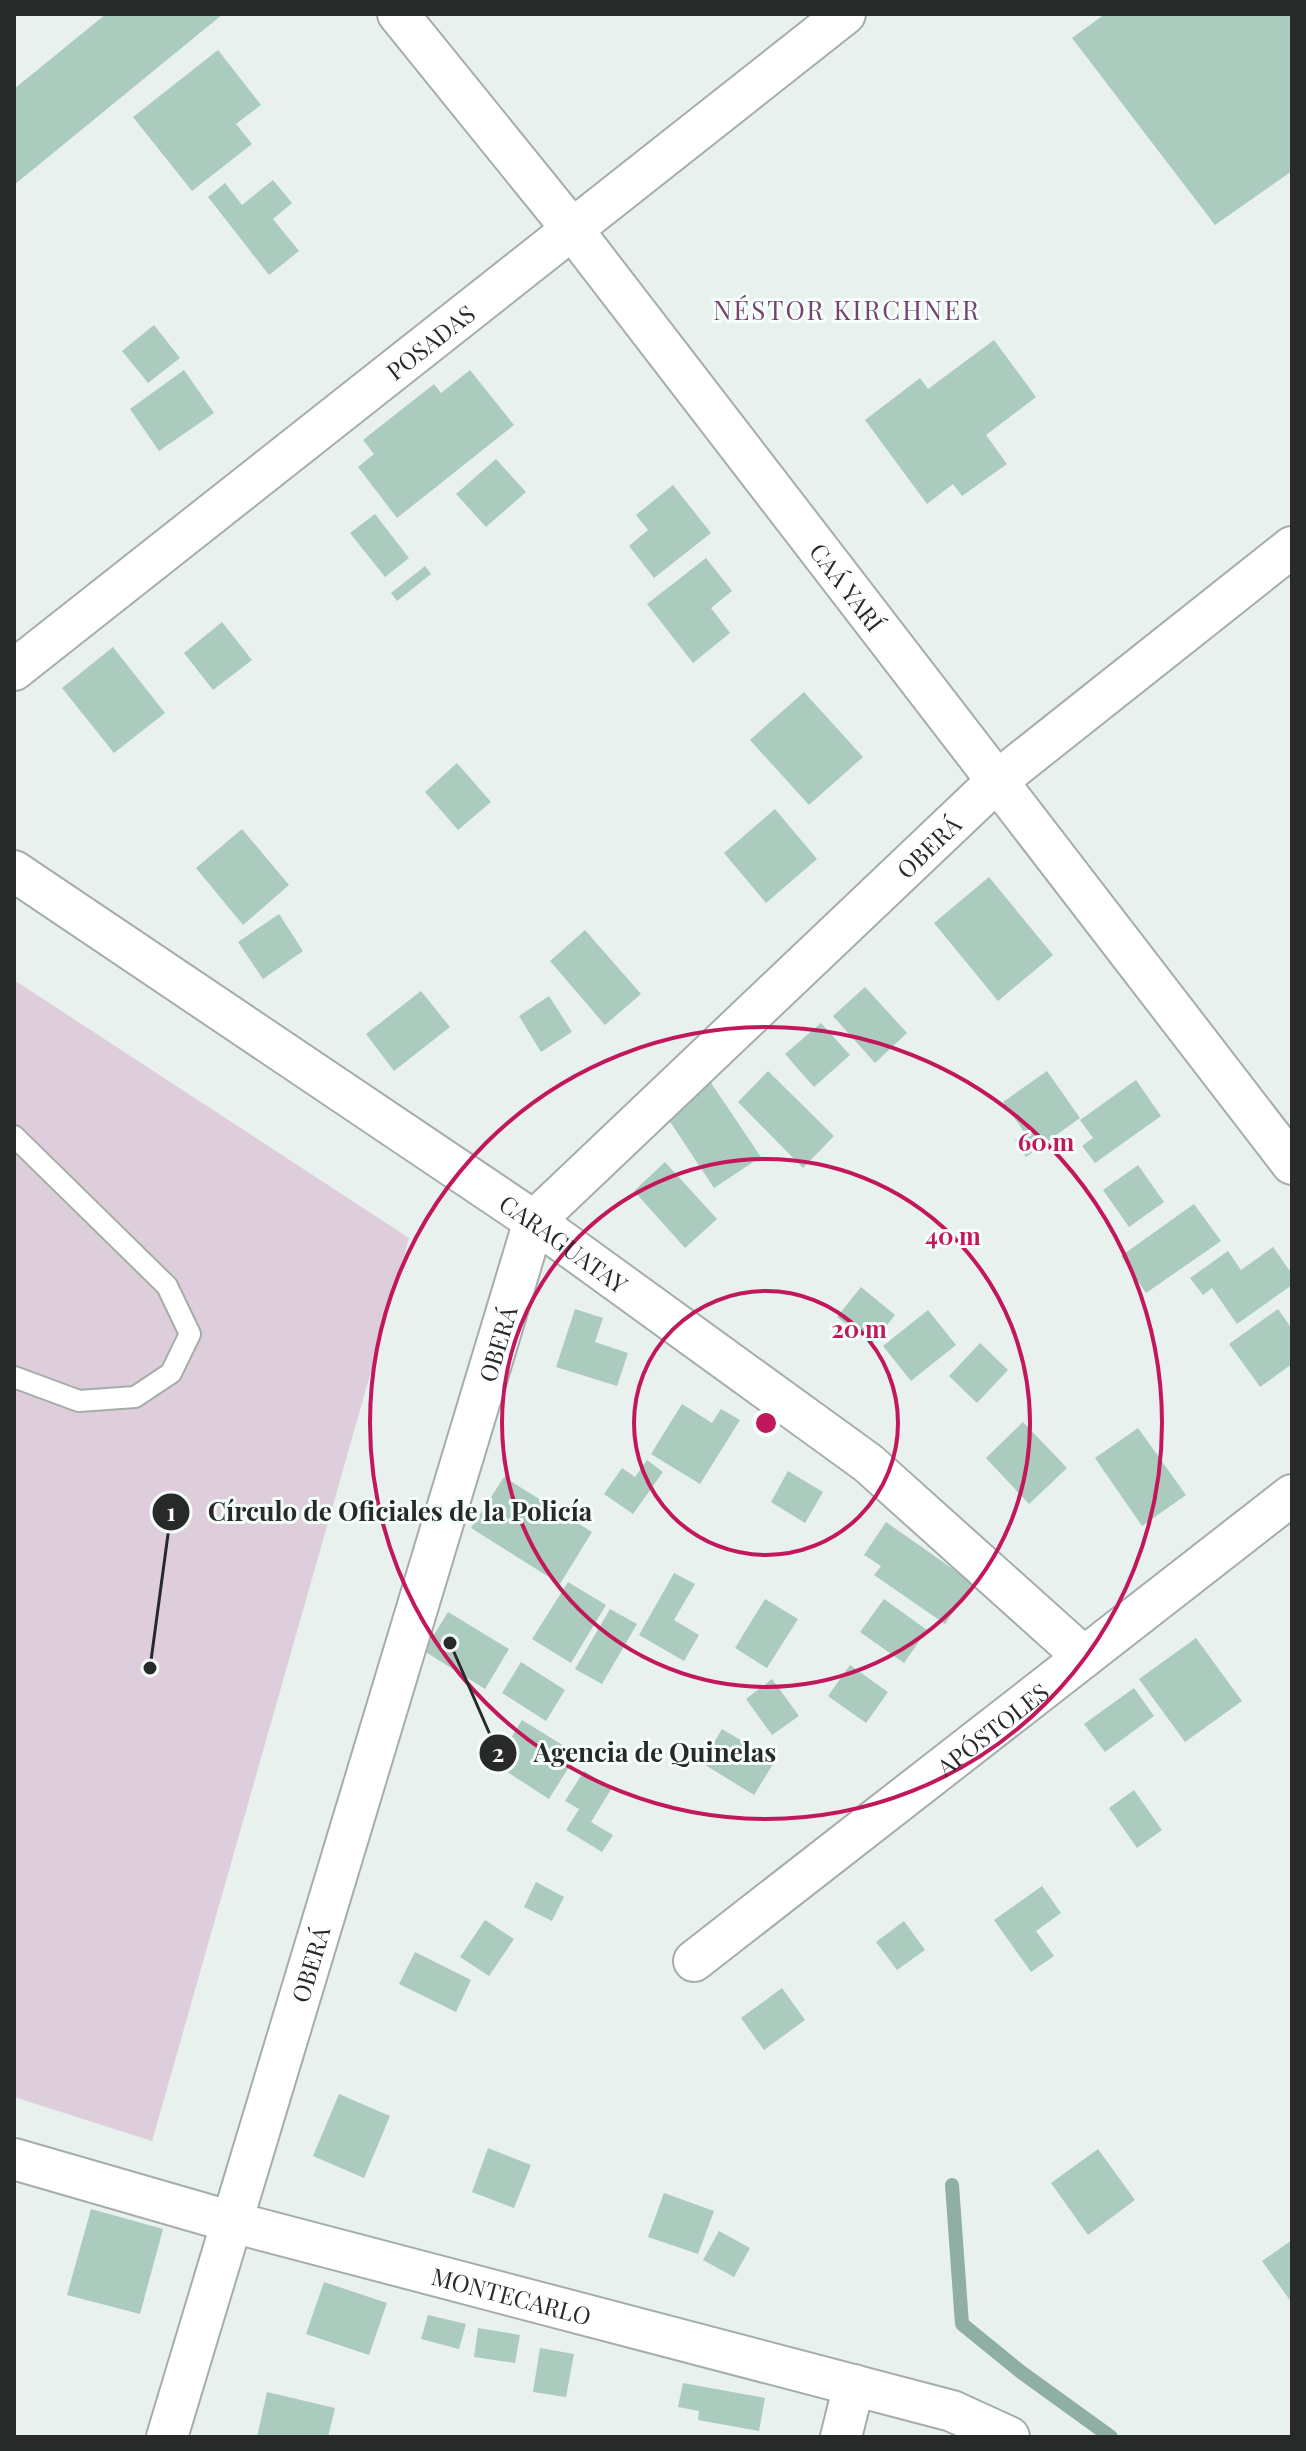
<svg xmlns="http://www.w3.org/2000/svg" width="1306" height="2451" font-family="'Playfair Display',serif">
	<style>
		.green { fill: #decdda }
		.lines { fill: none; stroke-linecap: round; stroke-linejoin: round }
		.stream { stroke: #8eafa2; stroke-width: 14 }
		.building { fill: #aacbbe }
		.service-casing { stroke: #a5ada9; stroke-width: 24 }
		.minor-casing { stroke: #a5ada9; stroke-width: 44 }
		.service { stroke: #fff; stroke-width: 20 }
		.minor { stroke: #fff; stroke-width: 40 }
		.ring { fill: none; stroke: #c2185b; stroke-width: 4 }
		.labels { text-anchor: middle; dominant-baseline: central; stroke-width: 6; stroke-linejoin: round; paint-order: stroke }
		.street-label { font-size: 24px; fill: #272a29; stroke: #f6fefb }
		.neighbourhood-label { font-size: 26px; letter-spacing: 2px; fill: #774170; stroke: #f6fefb }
		.centre { fill: #c2185b; stroke: #f6fefb; stroke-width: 4 }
		.ring-label { font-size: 24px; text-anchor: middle; font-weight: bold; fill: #c2185b; stroke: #f6fefb; stroke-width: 6; stroke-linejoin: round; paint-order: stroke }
		.leader { fill: none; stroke: #272a29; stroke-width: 3 }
		.callout-dot { fill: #272a29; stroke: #f6fefb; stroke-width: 3 }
		.mark-label { font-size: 24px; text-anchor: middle; font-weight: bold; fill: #fff }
		.callout-label { font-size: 26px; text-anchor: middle; font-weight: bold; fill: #272a29; stroke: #f6fefb; stroke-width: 6; stroke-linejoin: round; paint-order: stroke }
	</style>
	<rect width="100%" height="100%" fill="#e9f1ee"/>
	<path class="green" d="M14,980L409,1238L152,2141L14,2097Z"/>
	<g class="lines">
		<path class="stream" d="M952,2185L962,2324L1021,2372L1111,2437"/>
	</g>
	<path class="building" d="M106,14H223L14,185V89Z
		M1105,14H1292V171L1215,225L1072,38Z
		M218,50L261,105L236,124L252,144L192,191L133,117Z
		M273,180L292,203L273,219L299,251L269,275L208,197L225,183L242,205Z
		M154,325L180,358L148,383L122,351Z
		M994,340L1036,397L986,435L1007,464L962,496L953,484L927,504L865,420L920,378L928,389Z
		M184,370L214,413L159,451L130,409Z
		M470,370L514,425L397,518L358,467L374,454L363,440L434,384L441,393Z
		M496,459L526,492L486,527L456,494Z
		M673,485L711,533L654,578L629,546L648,530L636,515Z
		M375,514L409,558L385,577L350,533Z
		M706,558L732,591L711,608L730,633L693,663L647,604Z
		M425,566L431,574L397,601L391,593Z
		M222,622L252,660L213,690L184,653Z
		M113,647L165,713L114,753L62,688Z
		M804,692L863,757L809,805L750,740Z
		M457,763L491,802L458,830L425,792Z
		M775,809L817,859L766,903L724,853Z
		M242,829L289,885L243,925L196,868Z
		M989,877L1053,955L998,1001L934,923Z
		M279,914L303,951L263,979L238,942Z
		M585,930L641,994L605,1025L550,961Z
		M865,987L907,1033L875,1063L833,1016Z
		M421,991L450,1027L394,1071L366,1034Z
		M549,996L572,1032L541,1052L519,1016Z
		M821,1023L850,1055L814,1087L785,1054Z
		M768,1071L834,1136L803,1168L738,1102Z
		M1047,1071L1080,1118L1026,1157L1015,1140L1025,1133L1003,1102Z
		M707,1077L761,1157L714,1188L661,1108Z
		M1136,1080L1161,1116L1095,1163L1082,1146L1093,1138L1080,1120Z
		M665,1162L717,1219L685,1248L634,1191Z
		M1138,1165L1164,1202L1129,1227L1103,1190Z
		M1194,1204L1221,1241L1146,1293L1121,1256Z
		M1273,1247L1292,1274V1285L1237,1324L1212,1288L1203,1295L1190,1278L1228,1251L1241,1270Z
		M861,1287L895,1315L872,1344L837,1317Z
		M575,1309L603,1318L595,1342L628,1353L617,1386L556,1367Z
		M1278,1309L1292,1329V1364L1260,1387L1229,1344Z
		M928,1310L956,1345L911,1381L883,1346Z
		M980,1343L1008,1370L977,1403L949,1376Z
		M682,1404L712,1423L721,1409L740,1420L700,1484L651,1454Z
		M1023,1422L1067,1468L1029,1504L986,1458Z
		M1138,1428L1186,1495L1142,1526L1095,1458Z
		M647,1460L663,1472L633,1514L604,1494L622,1468L635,1477Z
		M788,1471L823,1492L805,1523L771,1502Z
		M504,1477L592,1532L560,1584L471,1528Z
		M886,1522L973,1583L945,1624L874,1575L881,1566L864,1555Z
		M674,1573L695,1584L674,1620L699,1635L684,1661L639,1635Z
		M568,1582L606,1605L571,1663L532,1639Z
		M765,1599L798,1619L767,1668L735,1648Z
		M884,1599L927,1630L904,1663L860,1632Z
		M610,1609L637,1624L602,1684L575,1669Z
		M448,1612L509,1649L485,1689L424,1651Z
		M1196,1638L1242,1701L1185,1742L1139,1679Z
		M521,1662L565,1690L546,1721L502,1693Z
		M850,1665L888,1692L866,1723L828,1696Z
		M772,1679L799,1716L772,1735L746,1699Z
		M1134,1688L1154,1716L1105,1752L1084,1724Z
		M522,1720L577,1754L549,1799L495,1764Z
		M722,1729L775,1761L754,1795L702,1763Z
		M584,1771L612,1788L591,1822L613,1835L602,1852L566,1830L579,1809L565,1801Z
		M1134,1790L1162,1830L1137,1848L1109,1808Z
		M536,1882L564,1897L552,1921L524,1907Z
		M1042,1886L1061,1913L1036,1931L1054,1956L1031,1972L994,1920Z
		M485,1920L514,1939L489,1976L460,1957Z
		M904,1921L925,1950L897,1970L876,1942Z
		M415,1952L471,1980L456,2012L399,1984Z
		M782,1988L805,2020L764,2050L741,2018Z
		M339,2094L390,2116L364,2178L313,2156Z
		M488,2148L531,2165L514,2208L472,2192Z
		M1098,2149L1135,2200L1088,2235L1051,2183Z
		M664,2193L714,2211L698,2254L648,2237Z
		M91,2209L163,2229L140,2314L67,2295Z
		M719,2231L750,2248L734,2277L703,2260Z
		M1292,2240V2303L1262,2261Z
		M324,2282L387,2303L369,2355L306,2334Z
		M428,2315L466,2324L459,2349L421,2339Z
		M478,2328L520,2335L515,2363L474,2357Z
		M540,2348L574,2354L566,2397L533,2392Z
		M683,2383L765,2398L759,2431L698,2420L699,2411L678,2407Z
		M267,2392L335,2408L328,2437H257Z"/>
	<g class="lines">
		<g class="service-casing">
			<path id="service" d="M14,1136L167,1286L190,1334L171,1373L135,1397L79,1401L14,1377"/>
		</g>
		<g class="minor-casing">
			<g id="minor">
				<path id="s1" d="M398,14L572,229L1292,1164"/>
				<path id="s2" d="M14,670L845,14"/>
				<path id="s3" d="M14,871L534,1221L868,1463L1084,1657"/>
				<path id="s4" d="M694,1961L1292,1495"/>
				<path id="s5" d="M14,2159L232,2222L952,2411L1009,2437"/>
				<path id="s6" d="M167,2437L534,1221L997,781L1292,547"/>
				<path d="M841,2437L854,2385"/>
			</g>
		</g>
		<use href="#service" class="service"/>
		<use href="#minor" class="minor"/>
	</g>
	<g class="ring">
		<circle cx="766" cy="1423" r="132"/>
		<circle cx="766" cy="1423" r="264"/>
		<circle cx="766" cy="1423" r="396"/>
	</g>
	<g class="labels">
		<g class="street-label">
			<text stroke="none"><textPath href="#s2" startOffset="530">POSADAS</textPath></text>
			<text stroke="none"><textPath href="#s1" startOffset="728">CAÁ YARÍ</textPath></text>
			<text stroke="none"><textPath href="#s6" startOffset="1814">OBERÁ</textPath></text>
			<text stroke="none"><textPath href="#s3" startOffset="664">CARAGUATAY</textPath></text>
			<text stroke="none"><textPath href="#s6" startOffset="1142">OBERÁ</textPath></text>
			<text stroke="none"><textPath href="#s4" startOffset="378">APÓSTOLES</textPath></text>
			<text stroke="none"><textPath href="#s6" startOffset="494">OBERÁ</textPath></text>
			<text stroke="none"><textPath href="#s5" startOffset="516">MONTECARLO</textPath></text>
		</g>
		<g class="neighbourhood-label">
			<text x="847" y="309">NÉSTOR KIRCHNER</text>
		</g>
	</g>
	<circle cx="766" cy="1423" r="12" class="centre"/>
	<g class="ring-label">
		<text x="1046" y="1151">60 m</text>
		<text x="953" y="1245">40 m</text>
		<text x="859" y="1338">20 m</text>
	</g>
	<path class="leader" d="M150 1668L171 1512M450 1643L498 1753"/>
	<g class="callout-dot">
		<circle cx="150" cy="1668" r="8"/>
		<circle cx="450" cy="1643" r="8"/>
		<circle cx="171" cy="1512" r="20"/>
		<circle cx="498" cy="1753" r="20"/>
	</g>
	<g class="mark-label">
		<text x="171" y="1521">1</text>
		<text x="498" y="1762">2</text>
	</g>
	<g class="callout-label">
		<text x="400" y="1521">Círculo de Oficiales de la Policía</text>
		<text x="655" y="1762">Agencia de Quinelas</text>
	</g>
	<rect width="1306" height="2451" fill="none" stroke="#272a29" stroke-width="32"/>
</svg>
